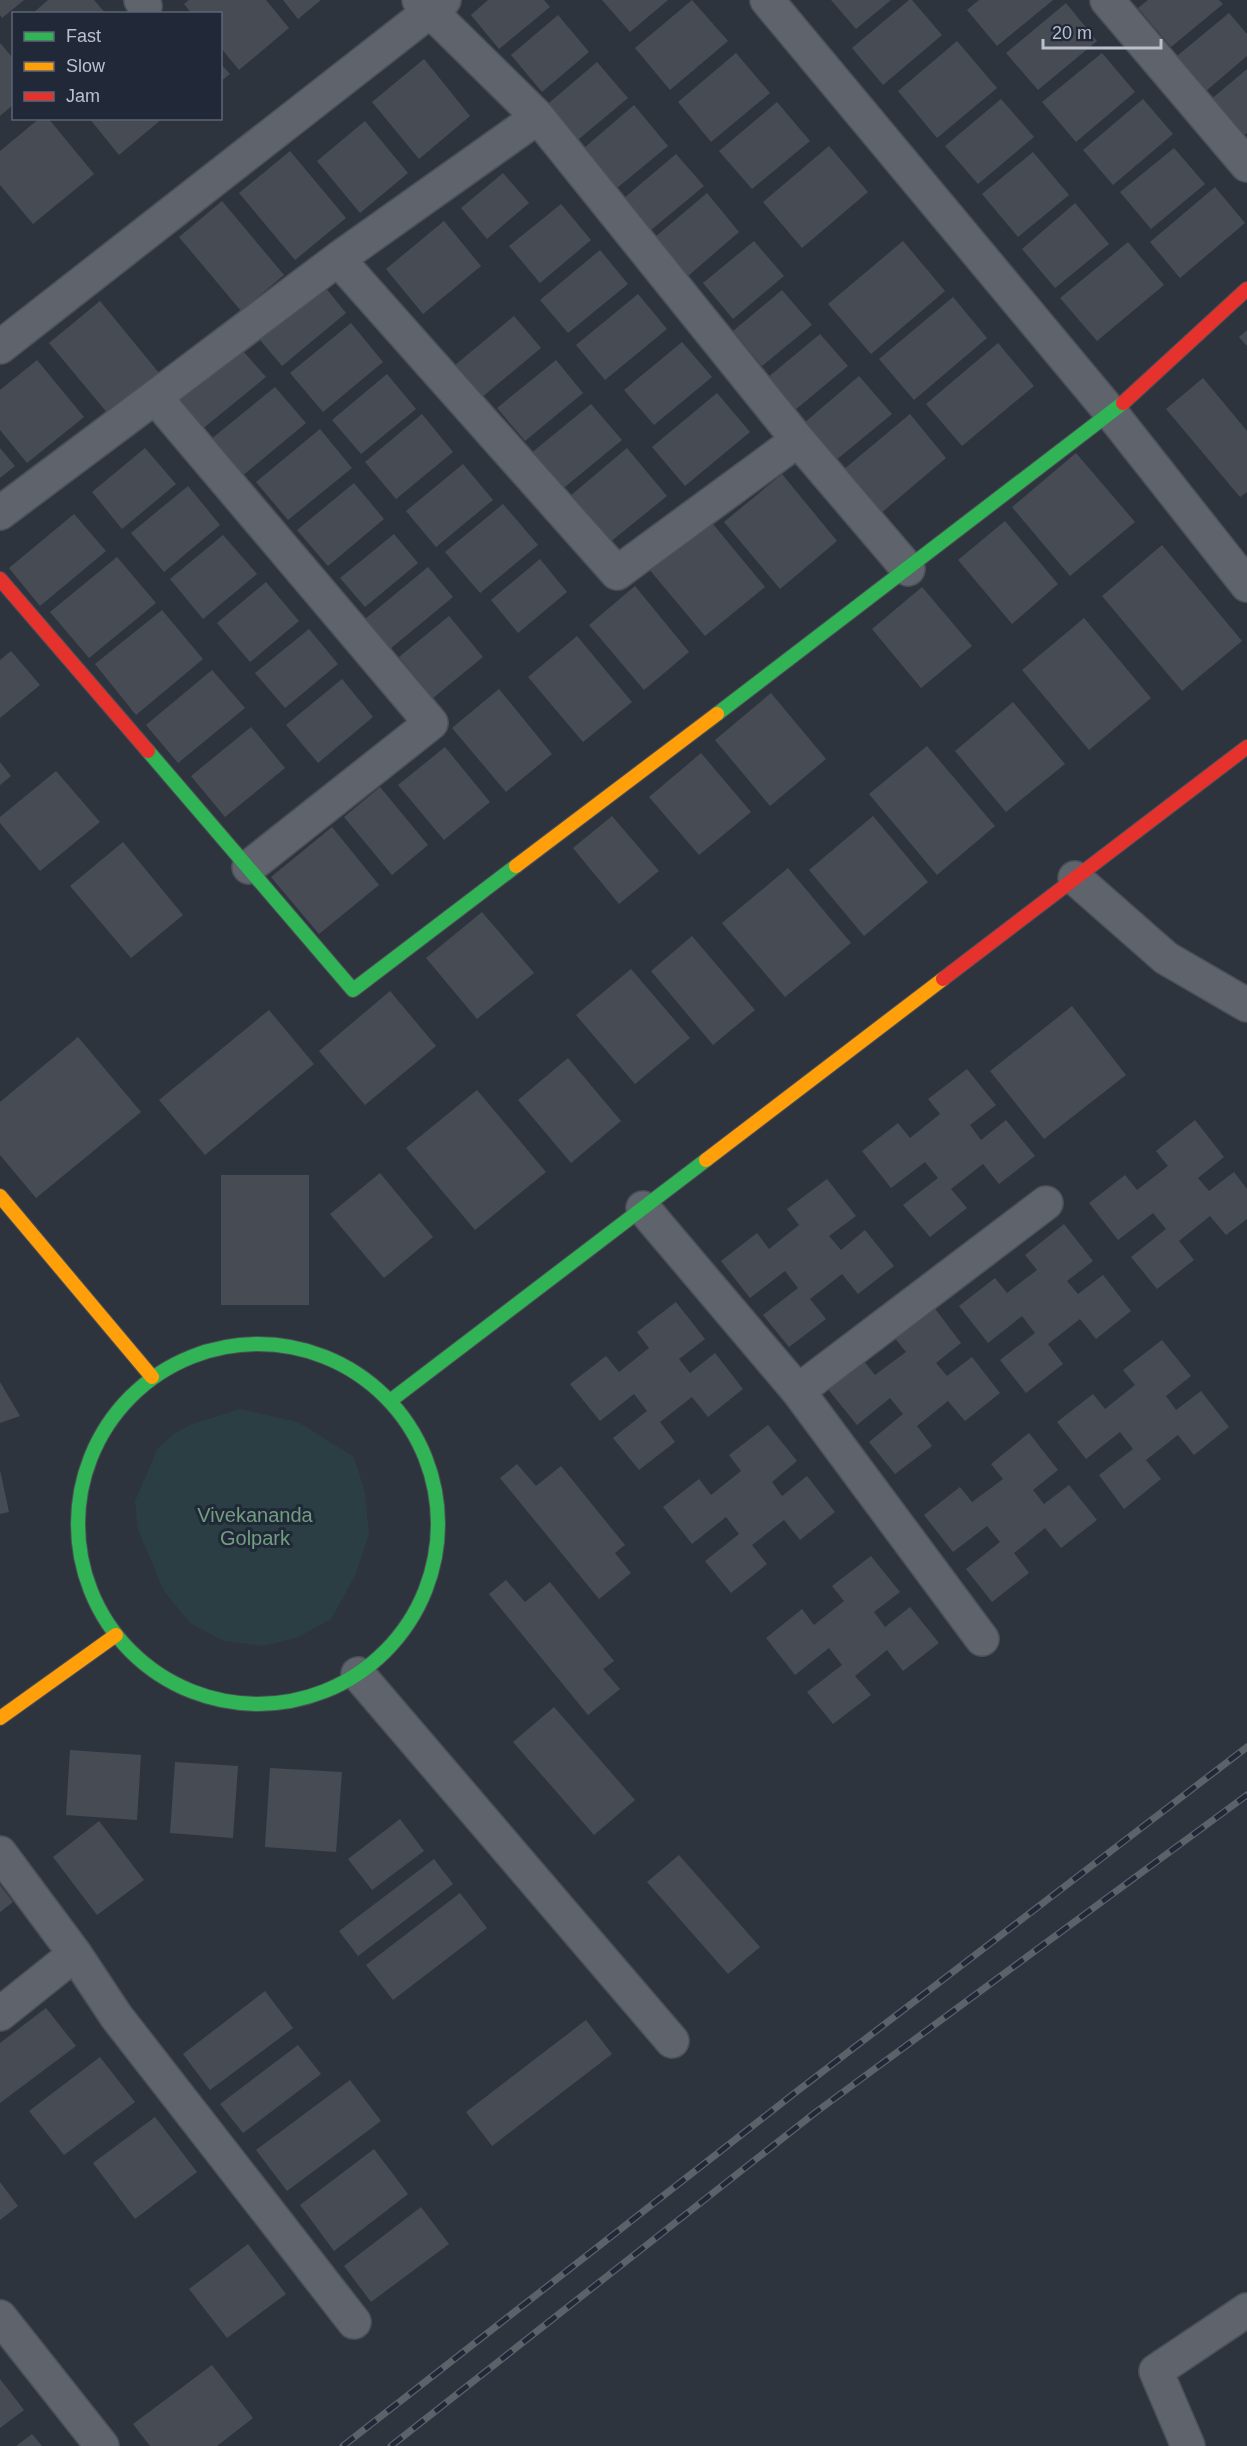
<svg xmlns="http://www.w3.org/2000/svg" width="1247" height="2446" font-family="Helvetica,sans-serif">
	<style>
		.green { fill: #2b3e44 }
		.building { fill: #474c54 }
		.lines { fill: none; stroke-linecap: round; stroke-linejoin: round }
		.street-casing { stroke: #4b4f57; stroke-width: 36 }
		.fast-casing { stroke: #4b4f57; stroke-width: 16 }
		.slow-casing { stroke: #4b4f57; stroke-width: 16 }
		.jam-casing { stroke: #4b4f57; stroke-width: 16 }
		.street { stroke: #5f636b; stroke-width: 33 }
		.fast { stroke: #30b455; stroke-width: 14 }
		.slow { stroke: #ff9f0a; stroke-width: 14 }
		.jam { stroke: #e5322d; stroke-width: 14 }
		.rail-casing { stroke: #5d6169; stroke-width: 7 }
		.rail { stroke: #212939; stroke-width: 4.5; stroke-dasharray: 14; stroke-linecap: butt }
		.labels { text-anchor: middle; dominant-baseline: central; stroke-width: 6; stroke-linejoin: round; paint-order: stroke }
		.park-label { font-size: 20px; fill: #719e7e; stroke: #212939 }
	</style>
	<rect width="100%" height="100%" fill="#2e343e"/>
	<path class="green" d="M240,1409L298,1422L354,1457L365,1492L369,1534L355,1576L331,1619L296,1638L263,1646L224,1641L190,1623L164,1591L138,1530L135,1501L157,1450L172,1435L192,1424Z"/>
	<path class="building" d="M0,0H24L2,18L0,15Z
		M48,0H94L106,14H32Z
		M189,0H266L289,28L239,70L220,47V14H192L184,4Z
		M283,0H321L298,19Z
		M488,0H544L550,7L499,49L471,15Z
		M602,0H668L630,32Z
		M692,0L728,41L670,90L635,48Z
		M831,0H891L856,29Z
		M909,0H912L942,35L883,85L852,48Z
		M979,0H1053L997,46L967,10Z
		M1148,0H1219L1223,4L1171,47L1138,8Z
		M1066,3L1097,41L1038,90L1006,53Z
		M1229,13L1247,34V56L1206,91L1177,56Z
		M558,15L589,52L542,92L511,55Z
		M957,41L997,88L937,138L898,91Z
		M0,43L14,59V104L0,116Z
		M736,53L770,93L711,142L678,102Z
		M1102,53L1135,92L1076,142L1042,102Z
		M424,59L470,116L419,159L372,102Z
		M597,62L628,98L573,144L543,108Z
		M220,63L230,74L220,82Z
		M1247,69V133L1240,139L1209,101Z
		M1001,99L1034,137L978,184L945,146Z
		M1143,99L1173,134L1113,185L1083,150Z
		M777,102L810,141L752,189L719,151Z
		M634,105L668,146L617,188L584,148Z
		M40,118H48L94,174L33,224L0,185V151Z
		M89,118H163L119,155Z
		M365,121L408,173L360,213L317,161Z
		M829,146L868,192L802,248L763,202Z
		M1174,148L1205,184L1151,229L1120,192Z
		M290,151L346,218L295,260L239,193Z
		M1033,152L1069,195L1018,237L982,194Z
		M676,154L704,186L651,230L624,198Z
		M503,173L529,203L487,239L461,208Z
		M1215,187L1245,223L1180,278L1150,242Z
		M707,193L739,232L688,276L655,237Z
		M222,201L284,275L241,311L179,237Z
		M1075,203L1109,244L1055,288L1022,249Z
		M561,204L591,240L540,283L509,246Z
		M444,221L481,266L423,314L386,269Z
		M754,241L784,276L733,319L703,283Z
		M903,241L945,291L871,354L828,304Z
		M1128,242L1164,285L1097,341L1060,298Z
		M600,250L628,284L568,333L540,300Z
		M320,281L346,313L282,366L255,334Z
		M782,290L812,325L762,366L733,331Z
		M638,294L667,329L605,380L576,345Z
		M953,297L987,338L914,400L879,359Z
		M100,301L159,373L109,415L49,343Z
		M514,316L541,348L481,398L454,366Z
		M351,323L383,362L323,412L290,373Z
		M1247,330V346L1239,337Z
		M820,334L848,366L795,410L767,378Z
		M682,342L712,377L654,425L624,390Z
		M236,343L266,377L201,430L172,395Z
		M998,343L1034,386L962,446L926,404Z
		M37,360L84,417L27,463L0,430V390Z
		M556,360L583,393L525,441L497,408Z
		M387,374L416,409L361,454L332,420Z
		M859,376L892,414L835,461L804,423Z
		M1203,378L1247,431V492L1240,497L1166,409Z
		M275,387L306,423L241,477L210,440Z
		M717,393L750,432L685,486L652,447Z
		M591,404L622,440L560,491L530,454Z
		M422,414L453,452L396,499L365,462Z
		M910,414L946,458L880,514L843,470Z
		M320,429L352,468L288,520L256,482Z
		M0,448L15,466L0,478Z
		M145,448L176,484L122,529L92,492Z
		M627,448L667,496L609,543L570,496Z
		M1076,453L1135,522L1070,576L1012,507Z
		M463,464L493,500L436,547L406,511Z
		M782,474L837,541L780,589L724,522Z
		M354,483L384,519L328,566L297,530Z
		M188,486L220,525L164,572L131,533Z
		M503,504L538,545L480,593L445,552Z
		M74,514L106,551L40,606L9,568Z
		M708,518L765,587L705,636L648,568Z
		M1005,521L1058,584L1012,624L958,560Z
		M394,534L418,563L365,607L340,578Z
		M223,535L257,574L203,619L170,579Z
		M1162,545L1242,641L1182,691L1102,596Z
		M117,557L156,603L89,658L50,612Z
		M540,559L567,592L518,633L491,600Z
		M428,567L453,597L390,649L365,619Z
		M266,582L299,621L250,662L217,623Z
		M635,586L689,652L644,690L589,625Z
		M922,587L972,646L921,688L872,629Z
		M162,610L203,659L136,715L95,664Z
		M449,616L483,657L433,698L399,657Z
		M1084,618L1151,698L1089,750L1022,670Z
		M309,629L338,664L285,708L255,673Z
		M577,636L632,702L583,742L528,677Z
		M11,651L40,685L0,718V660Z
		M212,670L245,708L178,763L146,725Z
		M342,679L373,717L318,763L286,725Z
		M499,689L552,754L506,792L452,728Z
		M771,693L826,759L770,806L715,740Z
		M1013,702L1065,764L1006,812L955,751Z
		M251,727L285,768L225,817L191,776Z
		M927,746L995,826L937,875L869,794Z
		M445,747L490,802L444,840L398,785Z
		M701,753L751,812L699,855L649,797Z
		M0,762L11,776L0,785Z
		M56,771L100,822L40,871L0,823V817Z
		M380,787L428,845L392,875L344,817Z
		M612,816L659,871L619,904L573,848Z
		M873,816L928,882L864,936L809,870Z
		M332,827L379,885L319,934L271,877Z
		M123,842L183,915L131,958L70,886Z
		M788,868L851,943L785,997L722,923Z
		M482,912L534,973L477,1019L426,958Z
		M692,936L755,1010L713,1045L651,971Z
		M631,969L690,1038L635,1084L576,1015Z
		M390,991L436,1046L365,1105L319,1051Z
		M1072,1006L1126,1075L1044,1139L990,1071Z
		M269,1010L314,1064L205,1155L159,1100Z
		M78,1037L141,1112L36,1198L0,1155V1102Z
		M568,1058L621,1121L571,1163L518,1100Z
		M967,1069L996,1105L970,1125L981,1140L1006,1120L1035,1156L999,1184L983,1164L951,1189L967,1208L930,1237L903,1205L938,1178L925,1162L891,1188L862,1151L898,1123L910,1138L940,1114L928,1099Z
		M477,1090L546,1172L475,1230L406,1148Z
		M1195,1120L1224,1157L1198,1178L1209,1191L1234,1172L1247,1189V1219L1226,1235L1210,1216L1179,1241L1194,1260L1157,1289L1131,1257L1166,1229L1153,1213L1118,1240L1089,1203L1125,1175L1137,1190L1168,1166L1156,1151Z
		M380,1173L433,1237L384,1278L330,1214Z
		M221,1175H309V1305H221Z
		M827,1179L856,1216L829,1236L841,1250L865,1230L894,1266L858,1294L842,1274L810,1299L826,1319L789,1347L763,1315L798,1288L785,1271L750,1298L721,1261L757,1233L769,1249L799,1225L787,1209Z
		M1064,1224L1093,1261L1067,1281L1078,1294L1103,1275L1131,1311L1096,1339L1080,1319L1048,1344L1063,1364L1026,1393L1000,1360L1035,1333L1022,1316L988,1343L959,1306L995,1278L1007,1293L1037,1270L1025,1255Z
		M676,1302L705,1339L679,1359L690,1373L715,1353L743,1389L708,1417L692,1397L660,1422L675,1442L639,1470L613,1438L647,1411L634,1394L600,1421L570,1384L606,1356L619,1372L649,1348L637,1332Z
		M933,1306L961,1343L936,1363L947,1376L972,1357L1000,1393L965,1421L948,1401L917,1426L932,1446L895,1474L869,1442L903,1414L890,1398L857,1425L827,1388L863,1360L875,1375L906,1352L894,1337Z
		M1162,1340L1191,1376L1166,1396L1176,1410L1201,1391L1229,1427L1194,1455L1178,1435L1146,1460L1161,1479L1124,1509L1099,1475L1133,1449L1120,1432L1086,1459L1057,1422L1093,1394L1105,1409L1135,1385L1123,1370Z
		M0,1382L20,1416L0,1423Z
		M768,1425L797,1461L772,1482L782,1496L807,1476L835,1512L800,1540L784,1520L752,1545L767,1564L731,1593L705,1561L739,1534L726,1517L692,1544L663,1507L699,1479L711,1495L741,1471L729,1455Z
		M1029,1433L1058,1470L1033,1490L1044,1504L1069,1485L1097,1520L1061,1548L1045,1528L1014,1553L1029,1573L992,1602L966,1569L1000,1542L987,1526L953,1552L924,1515L960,1487L972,1502L1003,1479L991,1464Z
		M517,1464L536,1486L561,1466L625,1545L615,1553L631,1573L599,1599L500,1478Z
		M0,1470L9,1512L0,1514Z
		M871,1556L900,1592L874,1612L885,1627L910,1607L939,1643L903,1671L887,1650L855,1676L871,1695L833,1724L807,1692L842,1665L829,1648L795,1675L766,1638L802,1609L814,1625L844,1601L832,1586Z
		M506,1580L525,1602L550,1582L614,1661L603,1669L620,1689L588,1715L489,1594Z
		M554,1707L635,1800L594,1835L513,1742Z
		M70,1750L141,1755L137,1820L66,1815Z
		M175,1762L238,1766L233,1838L170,1833Z
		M270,1768L342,1772L336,1852L265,1847Z
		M400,1819L424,1851L372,1890L348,1859Z
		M99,1821L144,1880L97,1915L53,1857Z
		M679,1855L760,1947L728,1974L647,1882Z
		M434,1859L453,1884L358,1956L339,1931Z
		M0,1885L13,1902L0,1912Z
		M460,1893L487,1928L393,2000L366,1965Z
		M265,1991L293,2028L210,2090L183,2054Z
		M46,2008L76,2046L0,2103V2043Z
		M586,2020L612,2054L492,2146L466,2112Z
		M298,2045L321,2074L243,2133L220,2104Z
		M100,2057L135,2102L64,2155L29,2111Z
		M350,2080L381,2121L287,2191L256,2150Z
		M155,2117L197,2172L135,2219L93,2163Z
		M374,2149L408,2194L334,2251L300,2205Z
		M0,2182L18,2206L0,2220Z
		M421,2207L449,2244L371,2302L344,2266Z
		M248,2244L286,2294L227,2338L189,2289Z
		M212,2365L253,2418L217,2446H150L133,2424Z
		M0,2379L24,2410L0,2428Z
		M32,2434L42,2446H16Z"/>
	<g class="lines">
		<g class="street-casing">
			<path id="street" d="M141,0L145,6
				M419,0L538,117L798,440L908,569
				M767,0L1112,414L1247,585
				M1107,0L1247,165
				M538,117L338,259L617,573L798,440
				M0,347L444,0
				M155,397L338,259
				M0,513L155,397L431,723L249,867
				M1075,878L1166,958L1247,1005
				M643,1208L798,1391L982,1639
				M798,1391L1046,1203
				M358,1674L672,2041
				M0,1853L75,1954L116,2016L354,2322
				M0,2014L75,1954
				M0,2317L102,2446
				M1188,2446L1156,2371L1247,2310"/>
		</g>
		<g class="fast-casing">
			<path id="fast" d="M717,714L1123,403
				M148,751L353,990L516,866
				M78 1524a180 180 0 1 1 360 0a180 180 0 1 1-360 0Z
				M390,1401L706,1160"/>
		</g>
		<g class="slow-casing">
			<path id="slow" d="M516,866L717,714
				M706,1160L943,979
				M0,1196L152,1377
				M0,1718L116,1635"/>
		</g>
		<g class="jam-casing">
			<path id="jam" d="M1123,403L1247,289
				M0,579L148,751
				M943,979L1247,747"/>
		</g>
		<use href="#street" class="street"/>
		<use href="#fast" class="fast"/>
		<use href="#slow" class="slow"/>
		<use href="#jam" class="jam"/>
		<g class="rail-casing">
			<path id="rail" d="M343,2446L796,2092L1247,1747
				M391,2446L816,2112L1247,1795"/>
		</g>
		<use href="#rail" class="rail"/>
	</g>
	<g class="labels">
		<g class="park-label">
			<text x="255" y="1515">Vivekananda<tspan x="255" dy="23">Golpark</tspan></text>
		</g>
	</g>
	<rect x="12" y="12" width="210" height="108" fill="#212939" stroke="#5e6574" stroke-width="1.5"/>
	<rect x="24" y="32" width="30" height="9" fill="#30b455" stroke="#5e6574" stroke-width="1.5"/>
	<text x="66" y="42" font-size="18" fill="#bac0cd">Fast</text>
	<rect x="24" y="62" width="30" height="9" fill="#ff9f0a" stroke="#5e6574" stroke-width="1.5"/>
	<text x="66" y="72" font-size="18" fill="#bac0cd">Slow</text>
	<rect x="24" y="92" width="30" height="9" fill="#e5322d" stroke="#5e6574" stroke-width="1.5"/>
	<text x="66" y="102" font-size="18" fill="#bac0cd">Jam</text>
	<path d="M1043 39v9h118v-9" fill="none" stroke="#bac0cd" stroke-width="3"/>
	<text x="1052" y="39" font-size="18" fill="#bac0cd" stroke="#212939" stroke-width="4.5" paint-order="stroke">20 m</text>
</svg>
